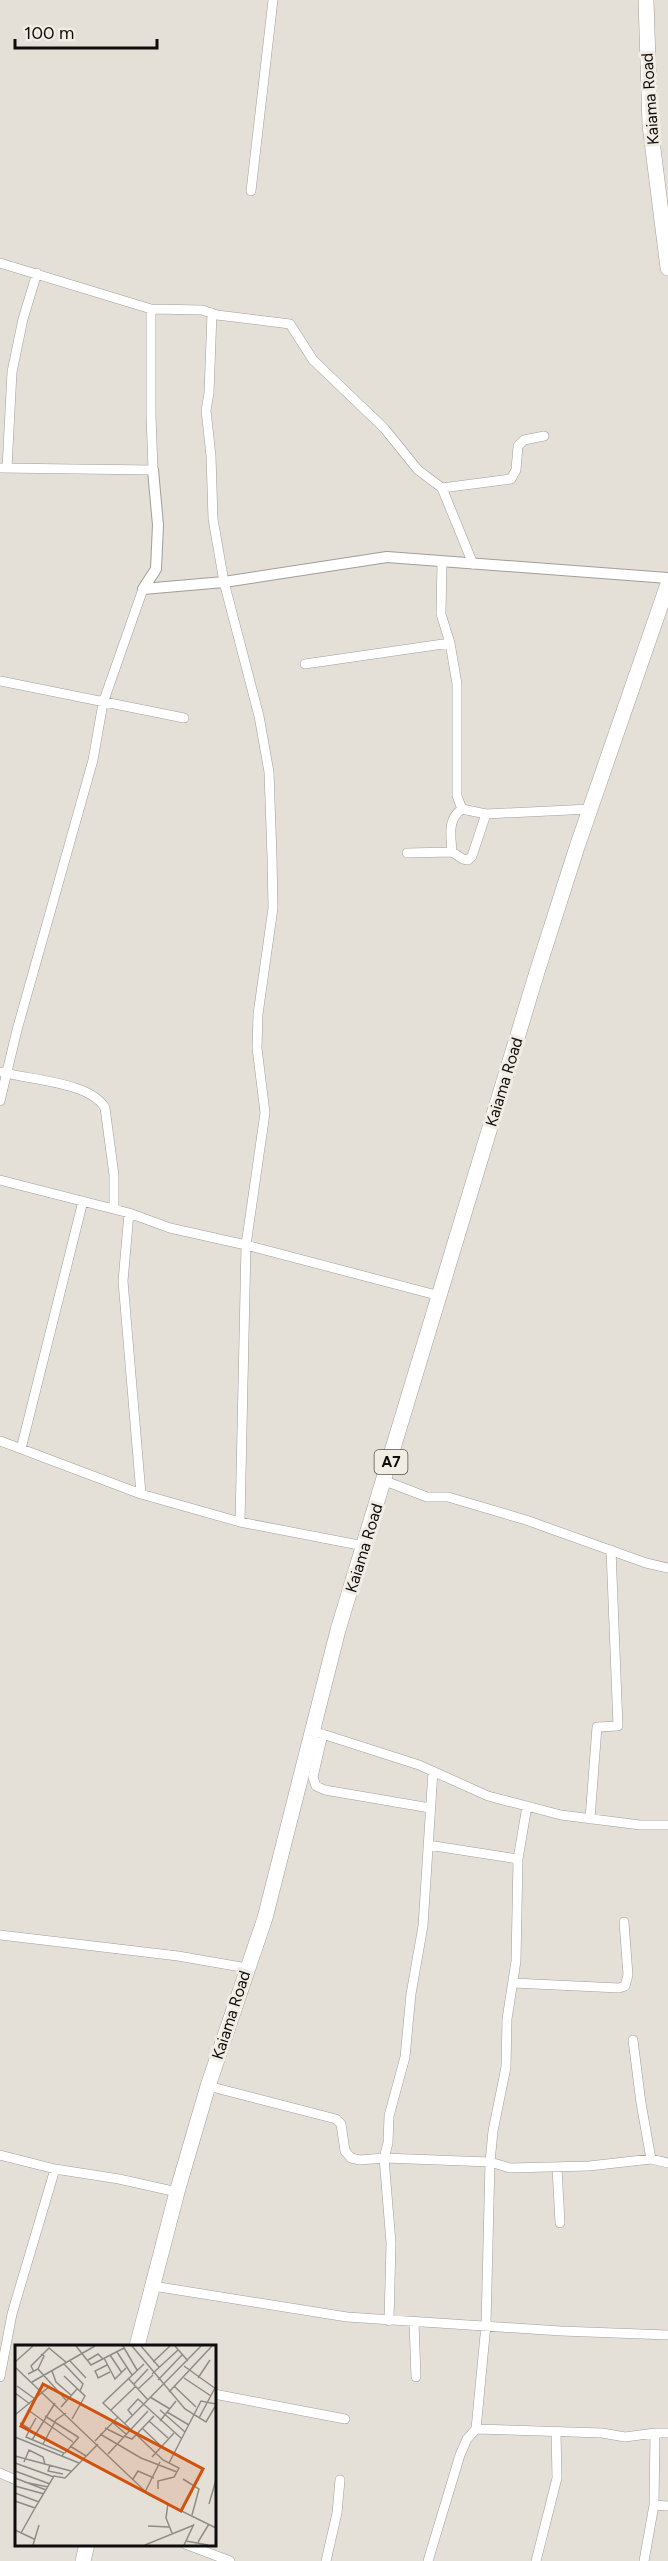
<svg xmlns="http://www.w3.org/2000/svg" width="668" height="2561" font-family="Figtree,sans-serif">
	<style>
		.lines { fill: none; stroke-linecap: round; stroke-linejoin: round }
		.minor-casing { stroke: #a29e97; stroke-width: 10 }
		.tertiary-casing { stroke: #a29e97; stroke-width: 12 }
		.trunk-casing { stroke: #a29e97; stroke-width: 16 }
		.minor { stroke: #fff; stroke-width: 9 }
		.tertiary { stroke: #fff; stroke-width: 10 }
		.trunk { stroke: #fff; stroke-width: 15 }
		.labels { text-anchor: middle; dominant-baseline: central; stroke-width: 6; stroke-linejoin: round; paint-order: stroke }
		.shield { fill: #f1ede5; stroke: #52504c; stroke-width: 1.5 }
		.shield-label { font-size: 15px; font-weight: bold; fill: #0e0d0b }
		.street-label { font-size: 16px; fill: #0e0d0b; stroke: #f1ede5 }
		.inset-road { fill: none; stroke: #8e8c86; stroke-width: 1.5 }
		.view { fill: #d2510c; fill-opacity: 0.15; stroke: #d2510c; stroke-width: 3 }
		.inset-edge { fill: none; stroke: #0e0d0b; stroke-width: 3 }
	</style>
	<rect width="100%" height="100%" fill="#e4e0d8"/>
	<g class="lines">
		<g class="minor-casing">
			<path id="minor" d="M251,191L273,0
				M0,263L151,309
				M212,313L209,393L206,410L211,456L213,519L224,582L259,716L269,772L272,857L273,908L258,1014L257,1048L265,1113L246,1245L240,1522
				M0,468L153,470L151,415V309L202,310L217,315L290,324L313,360L384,428L418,470L442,488L511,479L516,470L518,446L524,440L544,436
				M7,468L12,372L23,319L37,273
				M442,488L473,564
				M442,562L441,614L450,643L457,684V796L462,809L486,814L590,809
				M305,664L450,643
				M0,681L184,718
				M452,852C451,836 447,819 462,809
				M407,853L452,852L463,859L468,860L472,856L486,814
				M2,1072C29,1080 91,1082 105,1108L114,1175V1209
				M0,1101L17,1030L93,760L103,703L143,589
				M0,1180L129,1213L170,1228L246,1245L440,1296
				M129,1213L123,1281L141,1494
				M0,1441L141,1494L240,1522L364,1546
				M21,1449L83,1201
				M385,1481L427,1497H448L526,1520L646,1563L668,1568
				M313,1731L419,1765L488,1796L561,1815L640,1825H668
				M323,1734L313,1777L316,1786L325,1790L430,1808
				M590,1819L597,1727L618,1726L611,1550
				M428,1845L518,1859
				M0,1935L178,1956L247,1968
				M513,1983L619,1988L625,1986L628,1975L624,1922
				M633,2040L641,2103L651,2159
				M208,2086L336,2119L341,2124L345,2151L351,2158L360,2160L384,2158L490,2162L510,2168L589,2166L651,2159L668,2163
				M0,2155L55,2169L119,2179L177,2192
				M557,2168L560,2223
				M153,2286L347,2317L561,2331L668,2335
				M389,2321L391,2243L384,2158L388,2143L389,2116L405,2057L411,1994L423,1926L433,1771
				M414,2322L416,2377
				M0,2377L12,2314L55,2169
				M214,2394L345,2419
				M476,2429L602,2433L625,2437L655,2433L654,2505L644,2561
				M655,2433H668
				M0,2473L16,2480
				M654,2505L668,2506
				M185,2544L230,2561
				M326,2561L337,2513L340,2480
				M428,2561L460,2455L467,2439L476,2429L486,2325L490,2162L493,2131L506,2067L507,2019L516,1961L518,1859L527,1806
				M536,2561L557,2478L556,2432"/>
		</g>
		<g class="tertiary-casing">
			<path id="tertiary" d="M143,589L224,582L387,557L668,578
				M143,589L156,569L158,525L153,470"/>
		</g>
		<g class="trunk-casing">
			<path id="trunk" d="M646,0L650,125L668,268
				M137,2346L177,2192L208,2086L265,1918L338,1630L537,972L577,847L668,584
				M83,2561L87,2544"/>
		</g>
		<use href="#minor" class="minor"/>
		<use href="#tertiary" class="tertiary"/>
		<use href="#trunk" class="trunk"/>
	</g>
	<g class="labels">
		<rect class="shield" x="374.5" y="1450" width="33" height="24" rx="4.5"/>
		<g class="shield-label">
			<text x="391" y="1462">A7</text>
		</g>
		<g class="street-label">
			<text transform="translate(650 99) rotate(-94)">Kaiama Road</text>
			<text transform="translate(504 1082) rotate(-73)">Kaiama Road</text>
			<text transform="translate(364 1548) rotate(-73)">Kaiama Road</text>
			<text transform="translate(231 2015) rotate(-72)">Kaiama Road</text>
		</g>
	</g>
	<g transform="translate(15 2345)">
		<rect width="201" height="201" fill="#e4e0d8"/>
		<path class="inset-road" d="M61,1L76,20L109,3M108,1L122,25M117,1L170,64L191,77L201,60M126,1L144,22M160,1L173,16M102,7L117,30M95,10L107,28M89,13L100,34L111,23M73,15L83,9L88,14M55,16L71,33M0,17L18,1M138,17L155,1M49,19L68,39L65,46M129,19L88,58L148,115L164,123L159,132L143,136V144M92,20L80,26L82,30L83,33L95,27M169,21L201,44M0,22L134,150L201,183M23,24L51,55M37,26L41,37L56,50M19,27L16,21L34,3L52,18M13,29L23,24L29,11L26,9M137,29L163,5M49,31L70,51L57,74M113,33L133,55M169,33L196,51M183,33L195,15M143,35L167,10M17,37L80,1M119,39L133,24M2,41L20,54M159,41L181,62M123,44L138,30M154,47L197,1M0,48L15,59M135,52L155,64M46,62L62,44M13,65L58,97M96,65L121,41M145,65L170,87M152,67L174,80M0,70L35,41M117,70L113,65L123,54L167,94M30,71L63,92M184,73L201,41M134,76L153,93M145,76L161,56M97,77L111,89M5,78L15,84L21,73M110,78L186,1M90,83L108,92M127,83L146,101M15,84L11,92L49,108L47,111M85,89L126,113L162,127M109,91L117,94L139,71M0,92L64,118M17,95L40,58M80,96L103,72M28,99L41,75L51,68M55,101L71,111M50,108L64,92M93,109L133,66M0,111L56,126M137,112L159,88M9,117L14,105L28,112L30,119M0,118L39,132M154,118L186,56L201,59M35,120L33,126L48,129M0,126L35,139M0,133L31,145M118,134L123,126L139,133M168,134L184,144L177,170M9,137L33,142M0,141L29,149M130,147L145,117M0,148L24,157M0,156L20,163L39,131L50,133L83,99M153,158L151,173L157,188M194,159L201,135M133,181L154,182M0,185L19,194M6,188L20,163M171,196L193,200M183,197L194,179M18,200L24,180M130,200L179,180M169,200L179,179"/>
		<path class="view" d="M28,39L188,124L166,166L6,81Z"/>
		<rect width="201" height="201" class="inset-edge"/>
	</g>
	<path d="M15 39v9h142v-9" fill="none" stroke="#0e0d0b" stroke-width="3"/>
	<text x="24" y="39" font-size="18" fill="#0e0d0b" stroke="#f1ede5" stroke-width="4.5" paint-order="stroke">100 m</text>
</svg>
